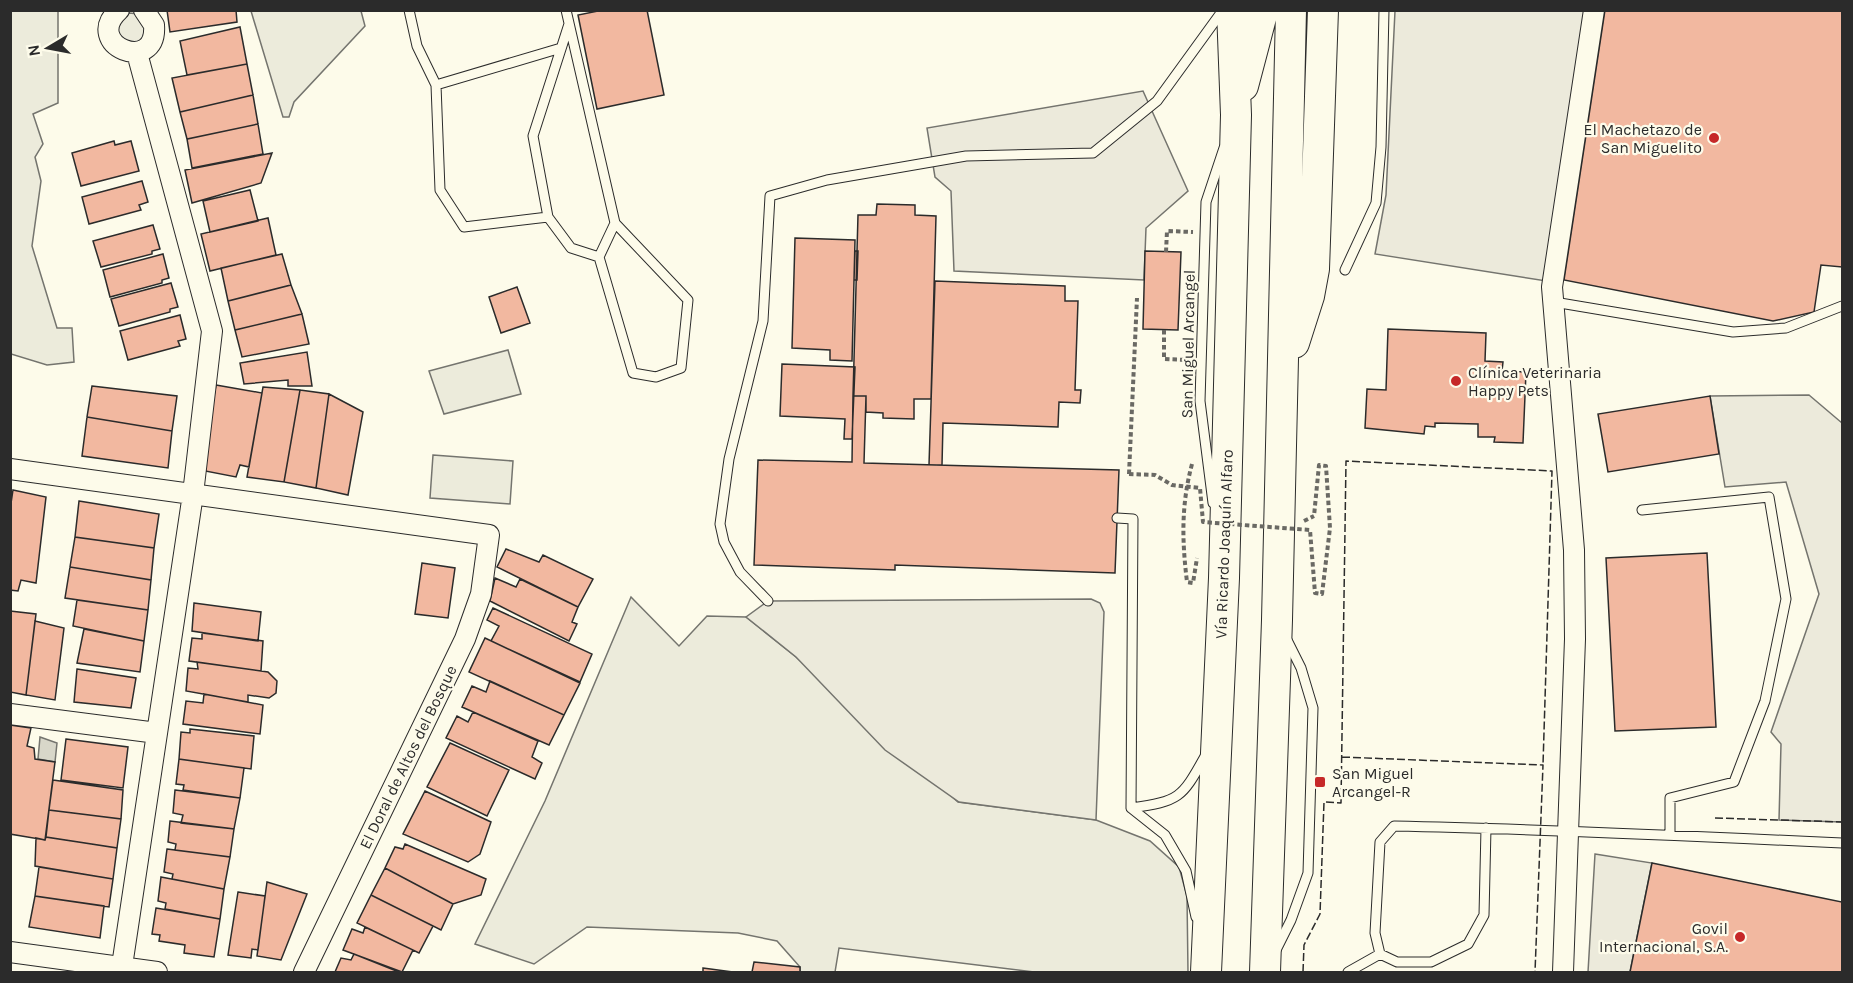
<svg xmlns="http://www.w3.org/2000/svg" width="1853" height="983" font-family="Karla,sans-serif">
	<style>
		.green { fill: #ecebdb; stroke: #74746e; stroke-width: 1.5 }
		.parking { fill: #eceadb; stroke: #74746e; stroke-width: 1.5 }
		.water { fill: #d8d7c9; stroke: #74746e; stroke-width: 1.5 }
		.building { fill: #f2b8a0; stroke: #2b2b2b; stroke-width: 1.5 }
		.lines { fill: none; stroke-linecap: round; stroke-linejoin: round }
		.service-casing { stroke: #2b2b2b; stroke-width: 11 }
		.minor-casing { stroke: #2b2b2b; stroke-width: 22 }
		.primary-casing { stroke: #2b2b2b; stroke-width: 32 }
		.path { stroke: #6a6964; stroke-width: 4; stroke-dasharray: 4.5 3; stroke-linecap: butt }
		.service { stroke: #fdfbea; stroke-width: 9 }
		.minor { stroke: #fdfbea; stroke-width: 20 }
		.primary { stroke: #fdfbea; stroke-width: 30 }
		.path-bridge { stroke: #6a6964; stroke-width: 4; stroke-dasharray: 4.5 3; stroke-linecap: butt }
		.fence { stroke: #2b2b2b; stroke-width: 1.5; stroke-dasharray: 8 3; stroke-linecap: butt }
		.poi-dot { fill: #c62828; stroke: #fdfbea; stroke-width: 2 }
		.labels { text-anchor: middle; dominant-baseline: central; stroke-width: 4.5; stroke-linejoin: round; paint-order: stroke }
		.poi-label { font-size: 16px; fill: #2b2b2b; stroke: #fdfbea; text-anchor: end }
		.street-label { font-size: 16px; fill: #2b2b2b; stroke: #fdfbea }
	</style>
	<rect width="100%" height="100%" fill="#fdfbea"/>
	<path class="green" d="M10,11H58V103L33,114L43,144L35,157L41,181L32,246L57,328H72L74,362L47,365L11,354Z
		M251,11H361L365,26L294,102L289,117H283Z
		M129,13L139,14L146,22L142,43L120,42L116,22Z
		M508,350L521,394L444,414L429,371Z
		M433,455L513,461L510,504L430,498Z
		M631,597L679,646L707,616L746,617L796,657L958,802L1096,820L1150,841L1179,867L1187,896L1188,972H1034L839,948L835,972H800V967L777,941L738,933L587,927L534,964L475,944L545,801Z"/>
	<path class="parking" d="M1395,11H1602L1559,283L1375,254L1386,195Z
		M1143,91L1188,191L1146,228L1144,280L954,271L951,191L935,177L927,128Z
		M1809,395L1842,423V822L1779,820L1781,744L1771,732L1819,594L1786,482L1725,487L1710,396Z
		M1091,599L1100,603L1104,612L1096,820L959,802L885,750L796,657L746,617L768,601Z
		M1595,854L1652,863L1630,972H1588Z"/>
	<path class="water" d="M40,737L57,743L55,762L38,759Z"/>
	<path class="building" d="M167,10H236L237,22L170,32Z
		M603,10H647L664,95L597,109L578,15Z
		M1605,10H1842V267L1821,265L1814,312L1773,321L1564,280Z
		M240,27L247,64L187,75L180,41Z
		M247,64L253,95L180,112L172,78Z
		M253,95L258,124L187,139L180,112Z
		M258,124L263,154L192,168L187,139Z
		M114,141L115,145L131,141L139,171L81,186L72,153Z
		M272,153L261,183L192,203L185,170Z
		M142,181L148,202L139,205L141,210L89,224L82,197Z
		M250,190L258,221L210,232L203,201Z
		M877,204L915,205V215L936,216L931,399H914V419L883,418V413L866,412V396H853L858,215H876Z
		M268,218L276,255L210,271L201,234Z
		M153,225L160,249L152,251V254L101,267L93,241Z
		M795,238L855,240L852,361L830,360V350L792,348Z
		M855,251H858L857,280H854Z
		M1145,251L1181,252L1178,330L1143,329Z
		M163,254L169,278L162,280V283L110,297L103,270Z
		M282,254L291,285L228,301L221,268Z
		M935,281L1065,286V301H1078L1075,390H1081L1080,403L1059,402L1058,427L943,423L942,465H929Z
		M171,283L178,307L170,309V312L119,326L111,299Z
		M291,285L302,314L235,330L228,301Z
		M517,287L530,323L501,333L489,297Z
		M302,314L309,344L242,357L235,330Z
		M180,315L186,339L178,341L180,346L128,360L120,331Z
		M1388,329L1486,333L1485,361L1503,362L1502,371L1526,372L1523,443L1494,442L1495,437H1478V424L1435,423V427L1425,426L1424,434L1365,428L1367,389L1386,390Z
		M307,352L312,386H288V380L244,384L240,363Z
		M782,364L855,367L852,439H844L845,419L780,416Z
		M216,385L262,393L249,467L240,465L236,477L200,470Z
		M92,386L177,396L172,431L87,417Z
		M263,387L300,390L284,482L247,477Z
		M300,390L329,394L316,488L284,482Z
		M329,394L363,412L348,495L316,488Z
		M853,396H866L864,463L1119,470L1115,573L895,565V570L754,565L758,460L852,462Z
		M1710,396L1719,454L1608,472L1598,414Z
		M87,417L172,431L168,468L82,456Z
		M13,490L46,497L36,583L21,580L18,591L10,590V510Z
		M79,501L159,514L154,548L75,537Z
		M75,537L154,548L151,580L70,567Z
		M506,549L539,562L543,555L593,579L578,607L497,567Z
		M1707,553L1716,727L1615,731L1606,558Z
		M422,563L455,568L448,618L415,614Z
		M70,567L151,580L148,610L65,598Z
		M495,578L516,587L520,579L578,607L572,622L577,624L569,641L490,601Z
		M77,600L148,610L144,641L73,626Z
		M194,603L261,612L258,641L192,631Z
		M493,608L592,654L580,682L491,641L499,626L487,620Z
		M10,611L36,614L26,695L10,692Z
		M35,621L64,628L55,700L26,695Z
		M84,629L144,641L140,672L77,663Z
		M202,633L263,641L261,671L189,661L192,638L202,639Z
		M485,638L580,683L564,715L469,672Z
		M197,662L268,672L277,681L276,693L269,698L248,695V702L186,691L188,668L198,669Z
		M77,669L136,678L131,708L74,702Z
		M490,681L564,715L549,745L462,707L472,686L486,692Z
		M204,694L263,705L260,734L183,724L186,701L203,703Z
		M473,712L538,741L532,757L542,763L535,779L446,738L457,716L468,722Z
		M10,725L31,728L27,746L34,748L35,759L55,762L45,840L10,834Z
		M190,729L254,736L251,769L179,759L181,732L190,733Z
		M66,739L128,747L123,788L61,780Z
		M450,743L509,770L487,816L427,787Z
		M179,759L244,768L240,798L183,790L184,785L176,784Z
		M53,780L123,790L121,819L49,810Z
		M175,790L240,798L234,829L181,823L183,815L173,813Z
		M425,791L491,822L480,854L468,862L403,834Z
		M49,810L121,819L117,848L46,837Z
		M170,821L234,829L230,857L175,850L176,844L168,842Z
		M46,837L117,848L113,879L35,866L36,838L45,840Z
		M405,844L486,879L481,895L453,904L385,868L395,847L403,849Z
		M167,849L230,857L224,889L172,879L173,874L164,872Z
		M1652,863L1842,902V972H1630Z
		M39,867L113,879L109,907L35,896Z
		M385,868L453,904L441,930L371,895Z
		M161,877L224,889L220,919L165,909L166,903L158,901Z
		M267,882L307,894L281,960L257,956Z
		M238,892L265,896L258,950L252,949L251,958L228,955Z
		M371,895L433,926L419,953L357,923Z
		M35,896L104,906L100,938L29,927Z
		M156,908L220,919L214,957L184,953L185,945L159,941L160,935L152,934Z
		M365,927L413,950L402,972L343,950L352,929L363,933Z
		M354,954L399,972H335L341,958L351,960Z
		M754,962L800,967V972H752Z
		M703,968L733,972H703Z"/>
	<g class="lines">
		<g class="service-casing">
			<path id="service" d="M409,10L417,46L436,85
				M566,10L615,223L688,300L681,368L656,377L633,373L599,257L615,223
				M569,24L533,136L548,217L571,248L599,257
				M548,217L464,227L440,190L436,85L561,48
				M1345,270L1376,203L1381,147L1384,10
				M1554,302L1733,332L1786,328L1842,306
				M1213,503L1200,401L1206,202L1224,148
				M1642,510L1769,497L1786,599L1765,701L1734,782L1670,798V835
				M1117,518L1133,519L1131,808
				M768,601L740,572L724,542L720,524L729,459L763,321L770,196L827,180L966,156L1093,153L1157,101L1223,10
				M1131,808L1165,835L1186,871L1196,917
				M1131,808C1182,801 1182,797 1207,753
				M1486,828L1484,915L1468,944L1431,962H1397L1380,954L1375,933L1380,842L1394,826C1544,829 1693,836 1842,843
				M1276,950L1291,920L1308,873L1313,708L1301,668L1286,638
				M1348,972L1380,954"/>
		</g>
		<g class="minor-casing">
			<path id="minor" d="M119,10C81,45 158,76 154,25L144,10
				M10,469L489,535L481,594L465,639L304,972
				M10,714L157,733
				M10,952L157,972
				M122,966L193,494L212,331L137,53
				M1563,972L1575,639L1574,550L1552,287L1594,10"/>
		</g>
		<g class="primary-casing">
			<path id="primary" d="M1243,86L1263,10
				M1294,343L1309,296L1314,269L1323,10
				M1206,972L1224,578L1236,115L1232,10
				M1265,972L1277,620L1291,10"/>
		</g>
		<path class="path" d="M1166,252L1167,231L1193,232
			M1164,330V359L1189,360
			M1192,464C1181,505 1182,541 1187,582L1193,583L1197,558
			M1129,474L1137,298
			M1304,521L1314,516"/>
		<use href="#service" class="service"/>
		<use href="#minor" class="minor"/>
		<use href="#primary" class="primary"/>
		<path class="path-bridge" d="M1129,474L1155,475L1172,485L1200,488L1203,522L1310,530L1315,593L1322,594L1330,528L1326,466L1319,465L1314,516"/>
		<path class="fence" d="M1342,757L1543,765L1535,972
			M1715,818L1842,822
			M1303,972L1304,945L1320,914L1324,802L1341,803L1346,461L1552,471L1543,765"/>
	</g>
	<g class="poi-dot">
		<circle cx="1714" cy="138" r="6"/>
		<circle cx="1456" cy="381" r="6"/>
		<rect x="1314" y="776" width="12" height="12" rx="3"/>
		<circle cx="1740" cy="937" r="6"/>
	</g>
	<g class="labels">
		<g class="poi-label">
			<text x="1702" y="129">El Machetazo de<tspan x="1702" dy="18">San Miguelito</tspan></text>
			<text x="1468" y="372" text-anchor="start">Clínica Veterinaria<tspan x="1468" dy="18">Happy Pets</tspan></text>
			<text x="1332" y="773" text-anchor="start">San Miguel<tspan x="1332" dy="18">Arcangel-R</tspan></text>
			<text x="1728" y="928">Govil<tspan x="1728" dy="18">Internacional, S.A.</tspan></text>
		</g>
		<g class="street-label">
			<text transform="translate(1188 344) rotate(-89)">San Miguel Arcangel</text>
			<text transform="translate(1224 544) rotate(-88)">Vía Ricardo Joaquín Alfaro</text>
			<text transform="translate(408 757) rotate(-64)">El Doral de Altos del Bosque</text>
		</g>
	</g>
	<rect width="1853" height="983" fill="none" stroke="#2b2b2b" stroke-width="24"/>
	<g transform="translate(48 48) rotate(260)" stroke="#fdfbea" stroke-width="4.5" paint-order="stroke">
	<path d="M0-4.5L10 22L0 15L-10 22Z" fill="#2b2b2b"/>
	<text y="-9" font-size="16" font-weight="bold" text-anchor="middle" fill="#2b2b2b">N</text>
	</g>
</svg>
